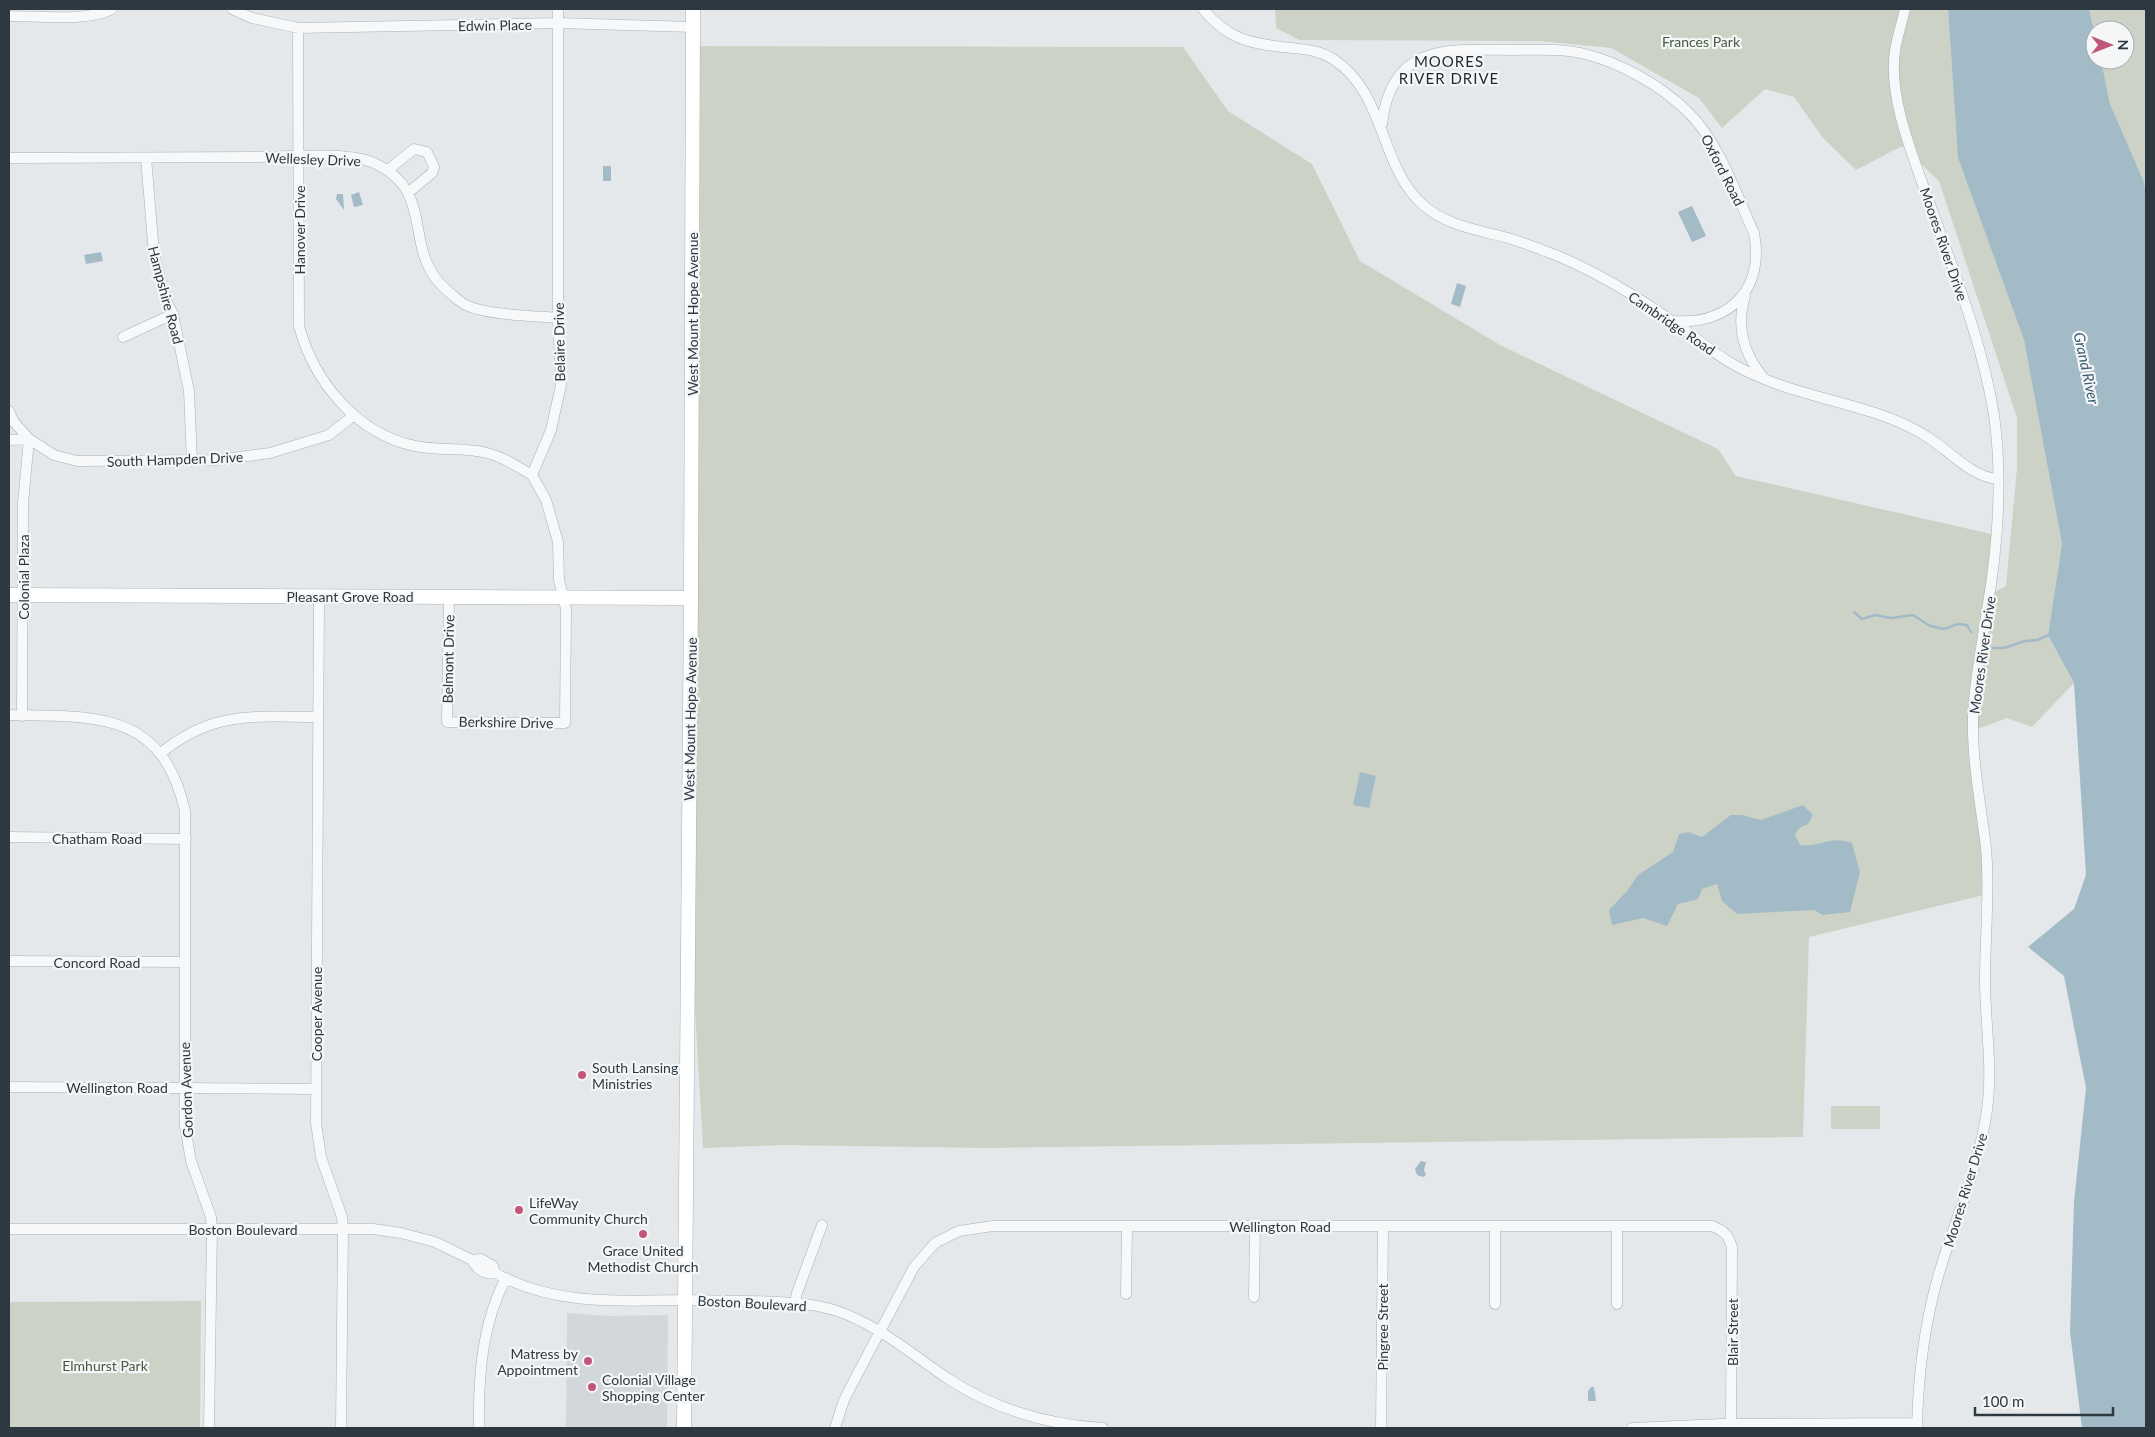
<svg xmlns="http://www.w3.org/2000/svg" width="2155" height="1437" font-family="Lato,sans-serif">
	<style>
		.built { fill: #d2d7dc }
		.green { fill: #ccd3c6 }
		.water { fill: #a3bac7 }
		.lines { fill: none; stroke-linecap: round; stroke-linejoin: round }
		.stream { stroke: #a3bac7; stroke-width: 2.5 }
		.street-casing { stroke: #a9b0b4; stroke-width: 11 }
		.secondary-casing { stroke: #a9b0b4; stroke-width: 15 }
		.street { stroke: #f6f8f9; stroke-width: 10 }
		.secondary { stroke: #fff; stroke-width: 14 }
		.poi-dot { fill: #c25679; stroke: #f4f6f8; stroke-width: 2 }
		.labels { text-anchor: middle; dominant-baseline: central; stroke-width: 4.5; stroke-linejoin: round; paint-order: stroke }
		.street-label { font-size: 14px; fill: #2d3841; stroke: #f4f6f8 }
		.park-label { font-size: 14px; fill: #475c3c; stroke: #f4f6f8 }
		.poi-label { font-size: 14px; fill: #2d3841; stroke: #f4f6f8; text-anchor: start }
		.neighbourhood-label { font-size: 15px; letter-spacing: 1px; fill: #1f2932; stroke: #f4f6f8 }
		.water-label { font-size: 15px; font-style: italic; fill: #3b5d71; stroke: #f4f6f8 }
	</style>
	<rect width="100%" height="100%" fill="#e4e8ea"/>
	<path class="built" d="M567,1313L609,1316L668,1315L667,1428H566Z"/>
	<path class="green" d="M1275,9H1948L1958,158L2024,340L2062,544L2048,635L2074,683L2032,727L2007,718L1975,730L1992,893L1809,937L1803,1137L987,1148L783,1145L703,1148L689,907L693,46L1183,47L1228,111L1312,164L1360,261L1500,345L1718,449L1736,476L2000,536L1991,594L2006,586L2017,468V418L1939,181L1902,146L1856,170L1823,138L1794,97L1765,89L1722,128L1699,98L1611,48L1540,41L1299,40L1276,28Z
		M2089,9H2146V194L2144,182L2110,104L2101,60H2125V30H2095V35Z
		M1831,1106H1880V1129H1831Z
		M201,1301L200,1428H9V1302Z"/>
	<path class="water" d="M1948,9H2089L2095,35V60H2101L2110,104L2144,182L2146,194V1428H2082L2070,1332L2074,1202L2086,1088L2064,976L2028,947L2074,909L2086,875L2074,683L2048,635L2062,544L2024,340L1958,158Z
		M603,166H611V181H603Z
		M359,192L363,205L354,207L351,195Z
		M337,194H343L344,210L336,199Z
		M1692,206L1706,236L1692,242L1678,212Z
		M101,252L103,261L86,264L84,255Z
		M1457,283L1466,286L1460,307L1451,304Z
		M1360,772L1376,776L1369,808L1353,805Z
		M1803,805L1813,815L1808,824L1799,828L1795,835L1800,845C1823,847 1830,835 1852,843L1860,872L1850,912L1823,915L1814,910L1737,914L1722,901L1717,884L1702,889L1698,899L1678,904L1667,926L1643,918L1612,925L1609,910L1627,891L1638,875L1673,852L1679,834L1688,832L1702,837L1731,815H1742L1761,820Z
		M1421,1161L1426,1162L1424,1170L1426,1175L1423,1177L1417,1175L1415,1169Z
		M1591,1387H1594L1596,1401H1588V1391Z"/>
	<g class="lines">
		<path class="stream" d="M1854,612L1862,619L1875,615L1891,618L1913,615L1930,626L1944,629L1958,624L1967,625L1971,632
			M1993,648H2004L2025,641L2037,640L2051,634"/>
		<g class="street-casing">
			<path id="street" d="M232,9L252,18L298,28L557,23L693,27
				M1203,9C1229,41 1253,44 1292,48C1309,50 1318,50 1333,59C1386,93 1379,166 1423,205C1447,226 1479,230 1508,238C1525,243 1542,250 1558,256C1598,273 1636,296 1672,321C1692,334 1710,351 1731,363C1777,390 1831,398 1881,415C1898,421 1914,428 1929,438C1951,452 1971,477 1998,479
				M1905,9C1902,23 1897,37 1895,51C1888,97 1913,156 1928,199C1953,269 1982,341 1994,415C2003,480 1998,546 1987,610C1982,646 1974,682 1973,718C1972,762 1981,805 1986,848C1990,892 1985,935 1985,979C1985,1023 1993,1066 1987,1110C1979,1168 1954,1221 1938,1277C1924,1326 1918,1378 1917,1428
				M9,16C37,16 88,22 112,9
				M298,28L299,326C314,382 357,434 415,446C439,451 464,447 487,453C504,457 518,467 532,475
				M1382,124C1391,44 1447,49 1510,50C1535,50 1561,48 1585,54C1621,63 1660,85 1687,111C1720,143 1735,192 1754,233C1765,290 1729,325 1673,321
				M9,158C92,158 175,158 258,157C288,157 348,151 374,163C440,193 398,252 450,293C455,297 462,304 468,306C489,315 534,316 558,318
				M146,158L154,254L165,298L173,314L189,391L192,461
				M388,170L414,149L427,152L434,167L432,173L409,192
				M1745,296C1736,326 1743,352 1762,376
				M123,337L173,314
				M9,411L14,422L29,439L23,503L22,716
				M9,440L29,439L54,455L77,461L217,460L270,453L329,435L354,415
				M319,596L316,1123L321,1157L342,1217L343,1229L341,1428
				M449,597L447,722L565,723L566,609L559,580L558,542L546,500L532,475L551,430L561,385L558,318V9
				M9,715C94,717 162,709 185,811V1126L191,1161L211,1217L212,1229L209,1428
				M161,753C213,710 254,717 317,717
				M9,837L186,839
				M9,961L185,962
				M9,1087L316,1089
				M1617,1226V1304
				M9,1229H373L401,1233L435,1242L472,1260L481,1259L493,1266L495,1273
				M472,1260C476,1269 485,1275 495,1273C555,1306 618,1301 683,1300C706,1300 729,1301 751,1301C779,1302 807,1302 834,1310C878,1324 912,1355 950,1380C997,1410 1049,1425 1103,1428
				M1126,1294L1127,1226
				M1254,1297L1255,1226
				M795,1302L797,1293L822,1225
				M1495,1304V1226
				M479,1428C478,1378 482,1323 506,1278
				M835,1428L844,1400L859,1371L914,1267L935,1243L959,1231L993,1226H1712C1725,1231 1728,1235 1732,1247L1731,1428
				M1381,1428L1383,1226
				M1632,1428L1722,1424L1917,1423"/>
		</g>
		<g class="secondary-casing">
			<path id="secondary" d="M9,595L691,598
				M684,1428L691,598L693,9"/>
		</g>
		<use href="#street" class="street"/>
		<use href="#secondary" class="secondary"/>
	</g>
	<g class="poi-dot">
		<circle cx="582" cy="1075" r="5"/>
		<circle cx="519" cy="1210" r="5"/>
		<circle cx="643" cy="1234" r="5"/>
		<circle cx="588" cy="1361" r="5"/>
		<circle cx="592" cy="1387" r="5"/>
	</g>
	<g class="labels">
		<g class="street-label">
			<text transform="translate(495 25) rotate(-1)">Edwin Place</text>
			<text transform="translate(313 159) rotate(2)">Wellesley Drive</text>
			<text transform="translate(1723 170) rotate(63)">Oxford Road</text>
			<text transform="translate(299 230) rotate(-90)">Hanover Drive</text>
			<text transform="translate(1944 244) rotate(71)">Moores River Drive</text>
			<text transform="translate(166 295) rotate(75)">Hampshire Road</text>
			<text transform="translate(692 314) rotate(-90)">West Mount Hope Avenue</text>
			<text transform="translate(1672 323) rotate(34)">Cambridge Road</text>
			<text transform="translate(559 342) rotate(-91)">Belaire Drive</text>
			<text transform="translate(175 459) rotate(-2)">South Hampden Drive</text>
			<text transform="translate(23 577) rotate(-90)">Colonial Plaza</text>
			<text x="350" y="596">Pleasant Grove Road</text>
			<text transform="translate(1982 655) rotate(-82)">Moores River Drive</text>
			<text transform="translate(448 659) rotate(-89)">Belmont Drive</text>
			<text transform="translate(690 719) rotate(-89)">West Mount Hope Avenue</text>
			<text transform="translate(506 722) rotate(1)">Berkshire Drive</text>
			<text x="97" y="838">Chatham Road</text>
			<text x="97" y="962">Concord Road</text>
			<text transform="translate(316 1014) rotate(-90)">Cooper Avenue</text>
			<text x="117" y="1087">Wellington Road</text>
			<text transform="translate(186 1090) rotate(-92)">Gordon Avenue</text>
			<text transform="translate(1965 1190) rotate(-73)">Moores River Drive</text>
			<text x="1280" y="1226">Wellington Road</text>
			<text x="243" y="1229">Boston Boulevard</text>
			<text transform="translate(752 1303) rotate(3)">Boston Boulevard</text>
			<text transform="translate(1382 1327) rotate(-90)">Pingree Street</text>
			<text transform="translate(1732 1332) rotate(-90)">Blair Street</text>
		</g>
		<g class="park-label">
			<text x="1701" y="41">Frances Park</text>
			<text x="105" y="1365">Elmhurst Park</text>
		</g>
		<g class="poi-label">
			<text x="592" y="1067">South Lansing<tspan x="592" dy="16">Ministries</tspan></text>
			<text x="529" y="1202">LifeWay<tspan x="529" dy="16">Community Church</tspan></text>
			<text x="643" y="1250" text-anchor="middle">Grace United<tspan x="643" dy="16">Methodist Church</tspan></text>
			<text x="578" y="1353" text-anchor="end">Matress by<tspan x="578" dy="16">Appointment</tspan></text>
			<text x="602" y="1379">Colonial Village<tspan x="602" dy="16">Shopping Center</tspan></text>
		</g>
		<g class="neighbourhood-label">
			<text x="1449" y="61">MOORES<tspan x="1449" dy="17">RIVER DRIVE</tspan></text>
		</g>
		<g class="water-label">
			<text transform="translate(2087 368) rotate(78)">Grand River</text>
		</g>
	</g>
	<rect width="2155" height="1437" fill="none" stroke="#2d3841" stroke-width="20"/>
	<g transform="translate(2110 45) rotate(90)"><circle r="24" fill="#f4f6f8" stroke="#a4aaaf"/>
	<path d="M0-4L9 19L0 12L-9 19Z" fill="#c25679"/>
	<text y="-8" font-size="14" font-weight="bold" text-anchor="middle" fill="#2d3841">N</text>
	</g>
	<path d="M1975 1407v8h138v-8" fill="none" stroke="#2d3841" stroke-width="2.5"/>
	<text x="1982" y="1407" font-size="15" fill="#2d3841" stroke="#f4f6f8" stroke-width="4" paint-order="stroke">100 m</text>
</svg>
